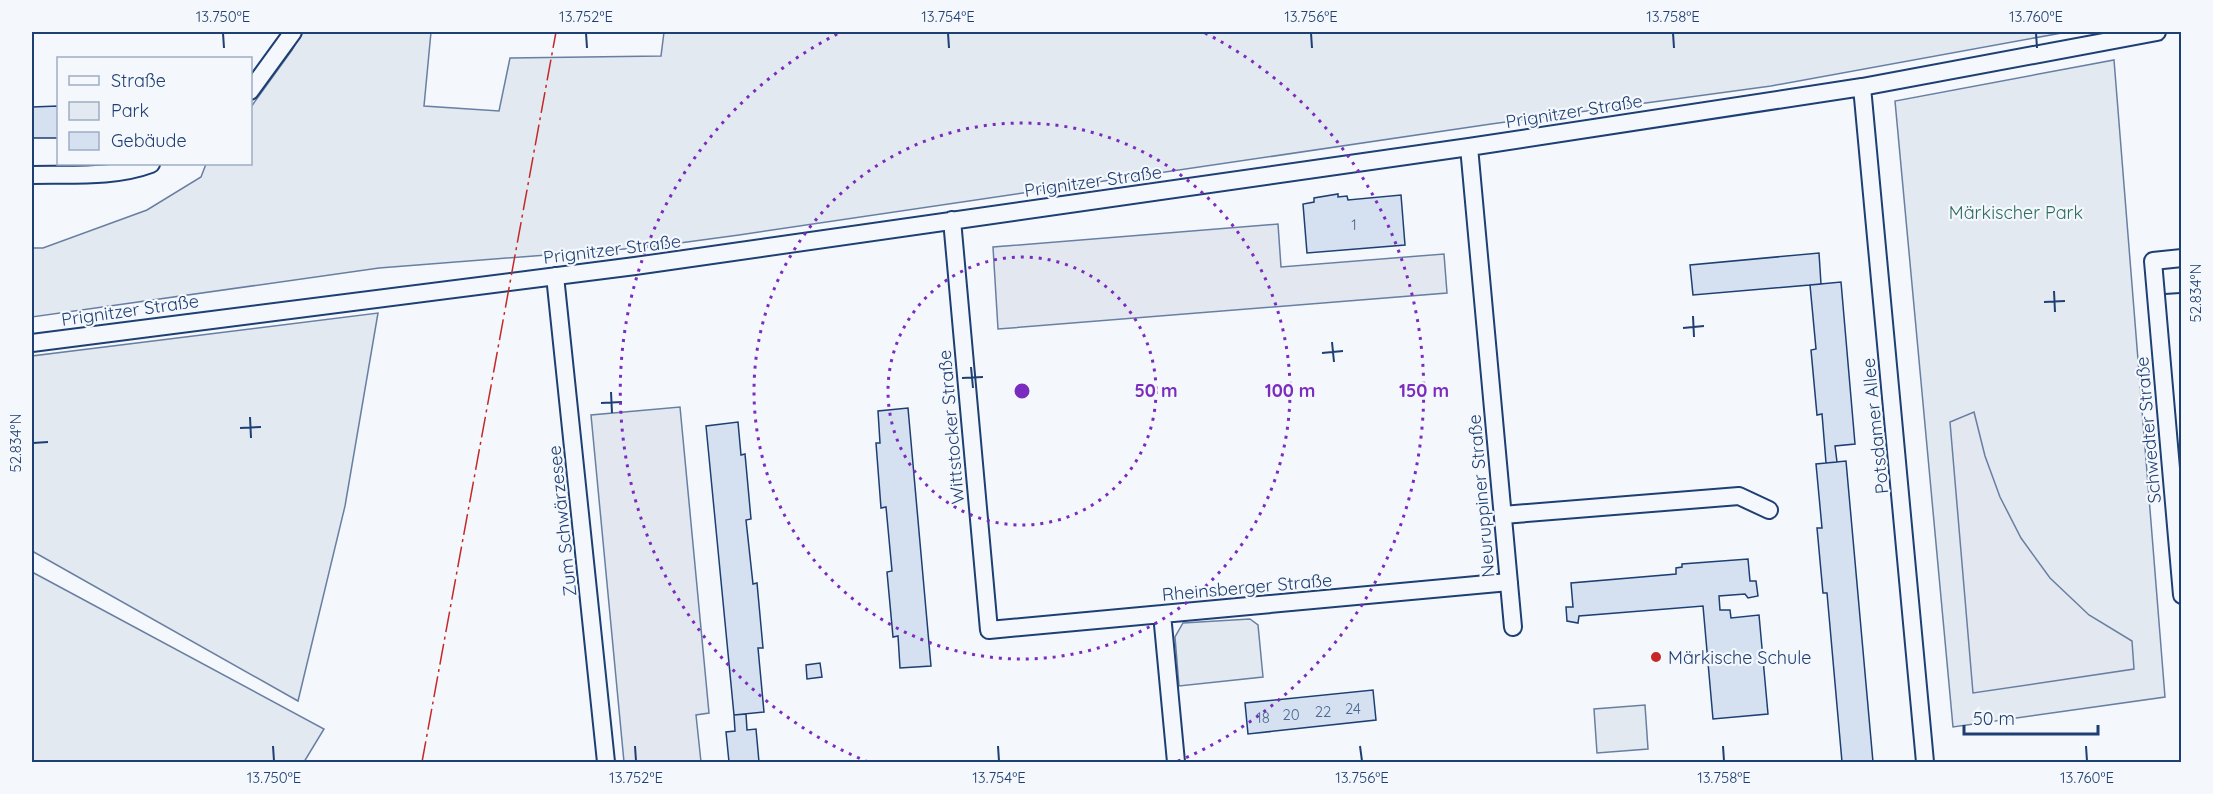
<svg xmlns="http://www.w3.org/2000/svg" width="2213" height="794" font-family="Quicksand,sans-serif">
	<style>
		.green { fill: #e3e9f0; stroke: #687fa3; stroke-width: 1.5 }
		.parking { fill: #e3e8f0; stroke: #687fa3; stroke-width: 1.5 }
		.building { fill: #d5e0f0; stroke: #1d3f73; stroke-width: 1.5 }
		.lines { fill: none; stroke-linecap: round; stroke-linejoin: round }
		.minor-casing { stroke: #1d3f73; stroke-width: 20 }
		.minor { stroke: #f4f7fb; stroke-width: 16 }
		.power { stroke: #c62828; stroke-width: 1.5; stroke-dasharray: 21 4.5 3 4.5; stroke-linecap: butt }
		.ticks { fill: none; stroke: #1d3f73; stroke-width: 2 }
		.ring { fill: none; stroke: #7b2cbf; stroke-width: 3; stroke-dasharray: 3 6 }
		.poi-dot { fill: #c62828; stroke: #f4f7fb; stroke-width: 2 }
		.labels { text-anchor: middle; dominant-baseline: central; stroke-width: 4.5; stroke-linejoin: round; paint-order: stroke }
		.number-label { font-size: 15px; fill: #4b6792 }
		.street-label { font-size: 18px; fill: #1d3f73; stroke: #f4f7fb }
		.park-label { font-size: 18px; fill: #2c6c60; stroke: #f4f7fb }
		.poi-label { font-size: 18px; fill: #1d3f73; stroke: #f4f7fb; text-anchor: start }
		.centre { fill: #7b2cbf; stroke: #f4f7fb; stroke-width: 3 }
		.ring-label { font-size: 18px; text-anchor: middle; font-weight: bold; fill: #7b2cbf; stroke: #f4f7fb; stroke-width: 4.5; stroke-linejoin: round; paint-order: stroke }
		.neatline { fill: none; stroke: #1d3f73; stroke-width: 2 }
		.ticks-label { font-size: 15px; text-anchor: middle; fill: #1d3f73 }
	</style>
	<rect width="100%" height="100%" fill="#f4f7fb"/>
	<path class="green" d="M302,32H431L424,106L499,111L510,58L661,56L664,32H2067L1771,86L1491,124L739,235L650,247L379,268L32,317V248H43L147,210L201,177L206,164H250L251,107L292,50Z
		M2114,60L2165,697L1953,727L1895,101Z
		M378,313L345,506L298,701L32,551V356Z
		M32,572L324,729L304,762H32Z
		M1250,619L1258,625L1263,677L1179,686L1175,637L1183,623Z
		M1645,705L1648,749L1597,753L1594,709Z"/>
	<path class="parking" d="M1278,224L1281,267L1444,254L1447,293L998,329L993,247Z
		M680,407L709,713L696,715L701,762H624L591,415Z
		M1974,412L1985,456L2000,497L2021,538L2050,578L2089,615L2132,641L2134,669L1973,693L1950,422Z"/>
	<path class="building" d="M58,106V138H32V107Z
		M1338,194V197L1347,196L1348,200L1401,195L1405,245L1307,253L1303,204L1314,202V198Z
		M1819,253L1821,284L1693,295L1690,265Z
		M1841,282L1855,444L1835,446L1837,462L1826,463L1822,414L1817,415L1811,350L1816,349L1810,285Z
		M908,408L931,666L900,668L898,636L893,637L887,572L892,571L886,507L881,508L876,443H880L878,411Z
		M738,422L741,455L745,454L751,519L746,520L753,584L757,583L763,648H758L764,712L734,715L706,426Z
		M1846,461L1873,762H1842L1827,593H1823L1817,528H1822L1816,464Z
		M1748,559L1750,581H1756L1758,596L1748,598L1745,594L1719,596L1720,610H1730L1731,618L1759,615L1768,714L1713,719L1703,606L1579,616L1578,623L1567,621L1566,607H1573L1571,583L1676,574V568L1682,567V564Z
		M820,663L822,677L807,679L806,665Z
		M1373,690L1376,720L1248,734L1245,703Z
		M746,714L747,730L756,729L759,762H729L726,732L735,731L734,715Z"/>
	<g class="lines">
		<g class="minor-casing">
			<path id="minor" d="M1862,87L1925,762
				M250,91L293,32
				M1469,147L1513,627
				M32,175C70,174 114,178 151,164
				M952,220L989,630L1509,582
				M2182,258L2153,261L2182,595
				M555,276L606,762
				M32,343L635,266L1469,147L1862,87L2157,32
				M1503,515L1739,496L1769,510
				M1162,614L1176,762"/>
		</g>
		<use href="#minor" class="minor"/>
		<path class="power" d="M422,762L556,32"/>
	</g>
	<path class="ticks" d="M223,33L224,48M586,33L587,48M948,33L949,48M1311,33L1312,48M1673,33L1674,48M2036,33L2037,48M2054,291L2055,312M2165,294L2180,293M2044,302L2065,301M1693,316L1694,337M1683,328L1704,326M1332,342L1334,362M1322,353L1343,351M971,367L973,388M962,378L983,377M611,392L612,413M601,403L622,402M250,417L251,438M240,428L261,427M33,443L48,442M273,746L274,761M635,746L636,761M998,746L999,761M1360,746L1362,761M1723,746L1724,761M2086,746L2087,761"/>
	<g class="ring">
		<circle cx="1022" cy="391" r="134"/>
		<circle cx="1022" cy="391" r="268"/>
		<path d="M868 762A402 402 0 0 1 839 33M1205 33A402 402 0 0 1 1176 762"/>
	</g>
	<circle class="poi-dot" cx="1656" cy="657" r="6"/>
	<g class="labels">
		<g class="number-label">
			<text x="1354" y="224">1</text>
			<text x="1353" y="708">24</text>
			<text x="1323" y="711">22</text>
			<text x="1291" y="714">20</text>
			<text x="1263" y="717">18</text>
		</g>
		<g class="street-label">
			<text transform="translate(1574 111) rotate(-9)">Prignitzer Straße</text>
			<text transform="translate(1093 181) rotate(-8)">Prignitzer Straße</text>
			<text transform="translate(612 249) rotate(-7)">Prignitzer Straße</text>
			<text transform="translate(130 310) rotate(-8)">Prignitzer Straße</text>
			<text transform="translate(1875 426) rotate(-96)">Potsdamer Allee</text>
			<text transform="translate(951 427) rotate(-95)">Wittstocker Straße</text>
			<text transform="translate(2148 430) rotate(-95)">Schwedter Straße</text>
			<text transform="translate(1481 496) rotate(-95)">Neuruppiner Straße</text>
			<text transform="translate(562 521) rotate(-96)">Zum Schwärzesee</text>
			<text transform="translate(1247 587) rotate(-5)">Rheinsberger Straße</text>
		</g>
		<g class="park-label">
			<text x="2016" y="212">Märkischer Park</text>
		</g>
		<g class="poi-label">
			<text x="1668" y="657">Märkische Schule</text>
		</g>
	</g>
	<circle cx="1022" cy="391" r="9" class="centre"/>
	<g class="ring-label">
		<text x="1156" y="397">50 m</text>
		<text x="1290" y="397">100 m</text>
		<text x="1424" y="397">150 m</text>
	</g>
	<rect width="2213" height="794" fill="none" stroke="#f4f7fb" stroke-width="66"/>
	<rect x="57" y="57" width="195" height="108" fill="#f4f7fb" stroke="#9eadc5" stroke-width="1.5"/>
	<rect x="69" y="76" width="30" height="9" fill="#f4f7fb" stroke="#9eadc5" stroke-width="1.5"/>
	<text x="111" y="87" font-size="18" fill="#1d3f73">Straße</text>
	<rect x="69" y="102" width="30" height="18" fill="#e3e9f0" stroke="#9eadc5" stroke-width="1.5"/>
	<text x="111" y="117" font-size="18" fill="#1d3f73">Park</text>
	<rect x="69" y="132" width="30" height="18" fill="#d5e0f0" stroke="#9eadc5" stroke-width="1.5"/>
	<text x="111" y="147" font-size="18" fill="#1d3f73">Gebäude</text>
	<path d="M1964 725v9h134v-9" fill="none" stroke="#1d3f73" stroke-width="3"/>
	<text x="1973" y="725" font-size="18" fill="#1d3f73" stroke="#f4f7fb" stroke-width="4.5" paint-order="stroke">50 m</text>
	<rect x="33" y="33" width="2147" height="728" class="neatline"/>
	<g class="ticks-label">
		<text x="223" y="22">13.750°E</text>
		<text x="586" y="22">13.752°E</text>
		<text x="948" y="22">13.754°E</text>
		<text x="1311" y="22">13.756°E</text>
		<text x="1673" y="22">13.758°E</text>
		<text x="2036" y="22">13.760°E</text>
		<text transform="translate(2196 293) rotate(-90)" y="5">52.834°N</text>
		<text transform="translate(16 443) rotate(-90)" y="5">52.834°N</text>
		<text x="274" y="783">13.750°E</text>
		<text x="636" y="783">13.752°E</text>
		<text x="999" y="783">13.754°E</text>
		<text x="1362" y="783">13.756°E</text>
		<text x="1724" y="783">13.758°E</text>
		<text x="2087" y="783">13.760°E</text>
	</g>
</svg>
